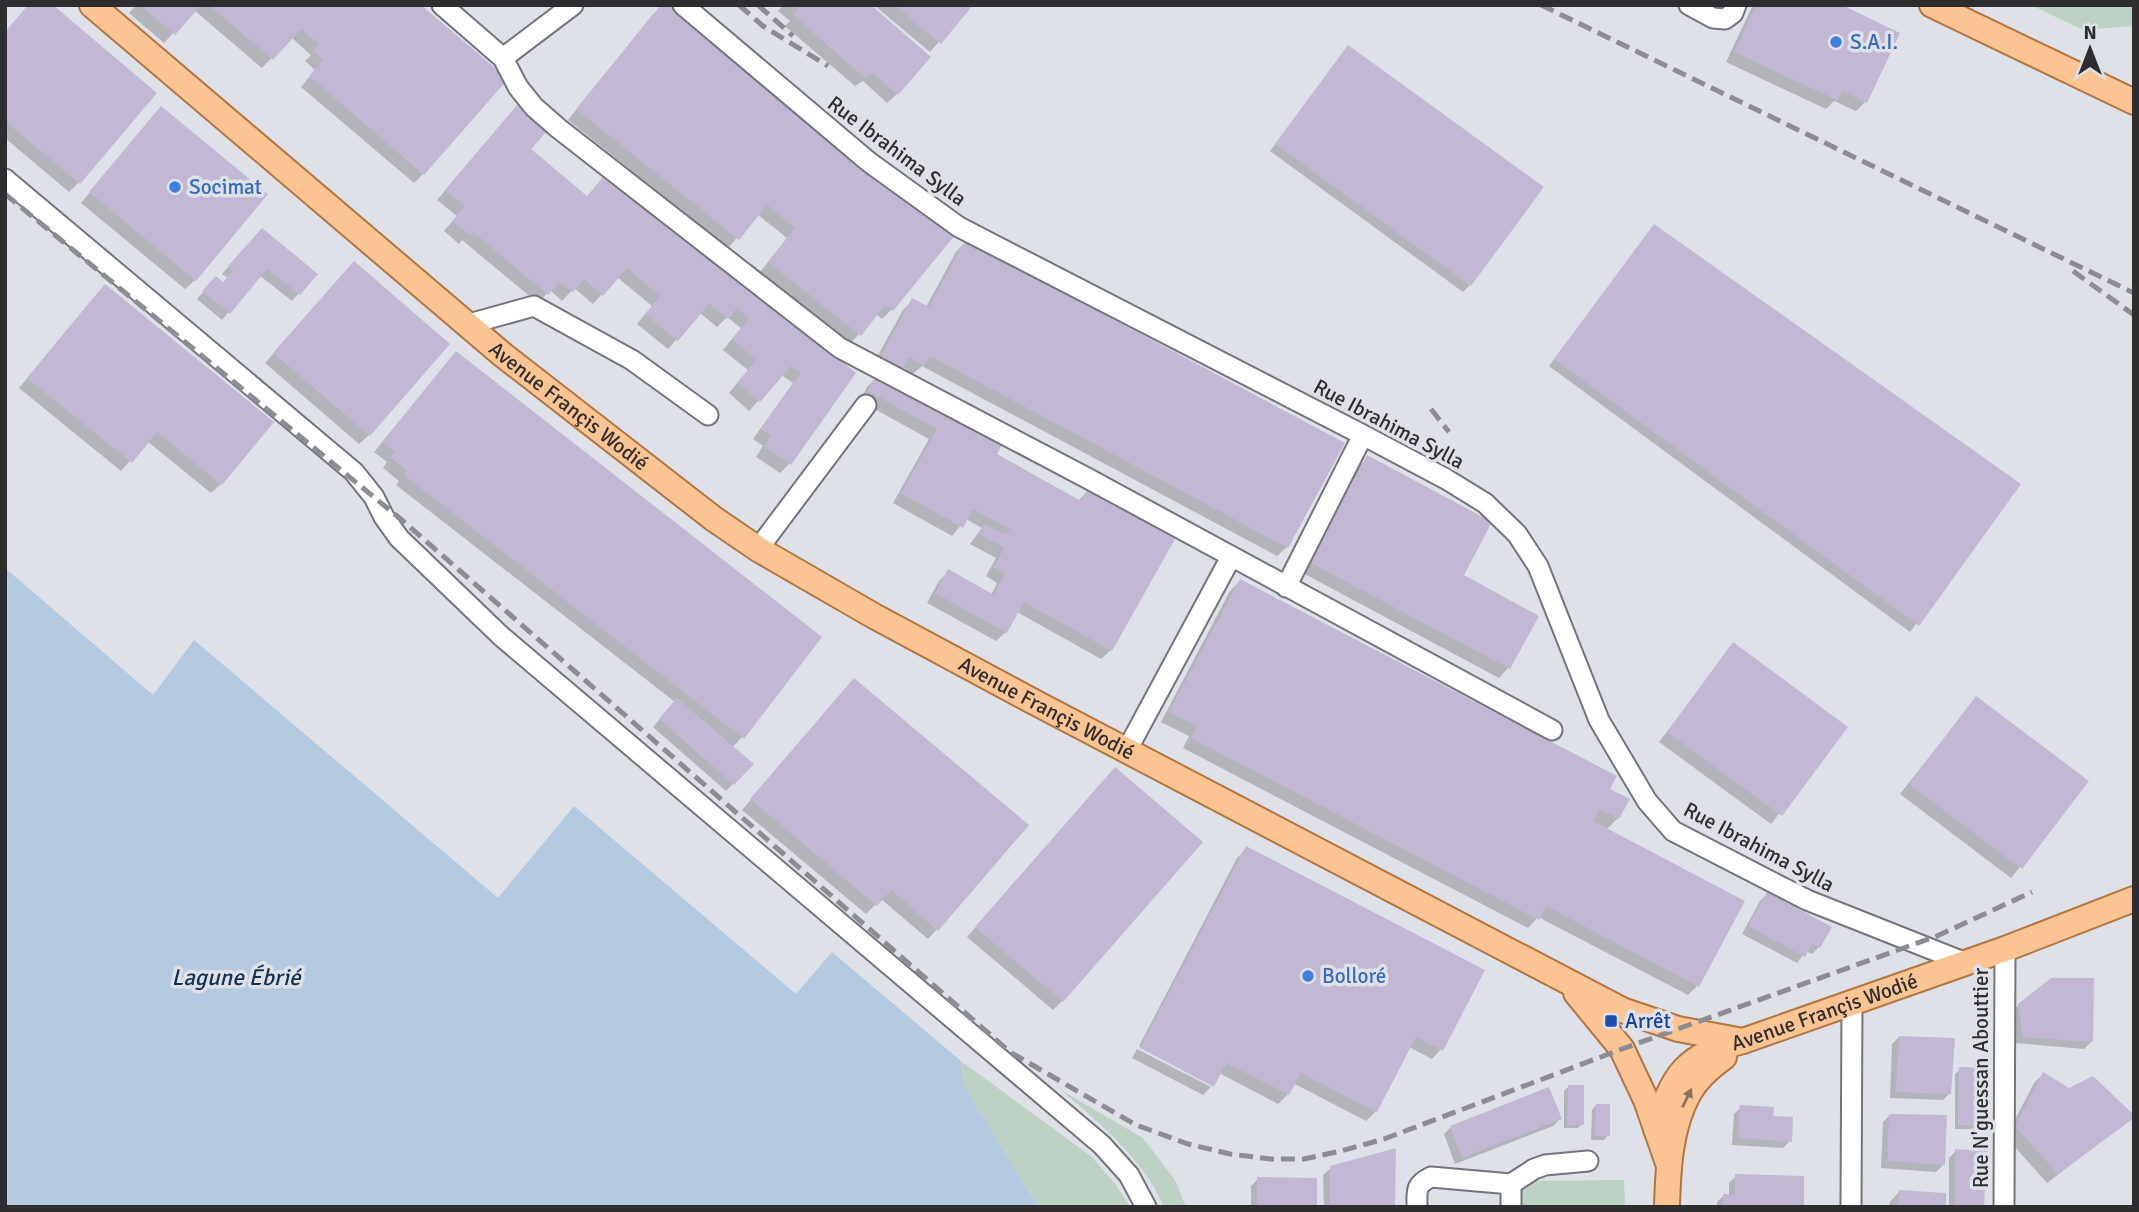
<svg xmlns="http://www.w3.org/2000/svg" width="2139" height="1212" font-family="Signika,sans-serif">
	<style>
		.green { fill: #bdd1c4 }
		.water { fill: #b4cae1 }
		.shadow { fill: #0003 }
		.building { fill: #c2b8d4 }
		.lines { fill: none; stroke-linecap: round; stroke-linejoin: round }
		.minor-casing { stroke: #74757c; stroke-width: 23 }
		.major-casing { stroke: #b17641; stroke-width: 28 }
		.minor { stroke: #fff; stroke-width: 19 }
		.major { stroke: #fbc492; stroke-width: 24 }
		.rail { stroke: #8c8d92; stroke-width: 5; stroke-dasharray: 14 7; stroke-linecap: butt }
		.oneway { fill: #8a725d }
		.shop-dot { fill: #3f7fe0; stroke: #dfe1e8; stroke-width: 2.5 }
		.transit-dot { fill: #1a4fb4; stroke: #dfe1e8; stroke-width: 2.5 }
		.labels { text-anchor: middle; dominant-baseline: central; stroke-width: 7; stroke-linejoin: round; paint-order: stroke }
		.shop-label { font-size: 21px; fill: #366cbe; stroke: #dfe1e8; text-anchor: start }
		.street-label { font-size: 21px; fill: #2e2e31; stroke: #dfe1e8 }
		.transit-label { font-size: 21px; fill: #164399; stroke: #dfe1e8; text-anchor: start }
		.water-label { font-size: 23px; font-style: italic; fill: #113353; stroke: #dfe1e8 }
	</style>
	<rect width="100%" height="100%" fill="#dfe1e8"/>
	<path class="green" d="M2031,5H2134V26L2083,30Z
		M961,1061L1092,1157L1116,1185L1130,1207H1038L963,1084Z
		M1061,1090L1143,1138L1175,1180L1186,1207H1164C1143,1158 1100,1124 1061,1090Z
		M1624,1180L1625,1207H1520V1181Z"/>
	<path class="water" d="M5,568L153,695L194,640L498,898L574,806L796,994L832,952L961,1061L963,1084L1038,1207H5Z"/>
	<path class="shadow" d="M136,5H419L423,174L414,183L301,87L315,70L305,61L311,55L291,37L262,68L194,10L164,43L129,13Z
		M783,5H869L897,94L887,103L863,81L855,86L785,26L790,21L778,11Z
		M874,5H971L930,52Z
		M1753,5H1837L1865,102L1856,111L1834,101L1826,109L1726,62Z
		M654,13L953,235L891,310L882,319L876,314L850,344L760,272L787,238L757,214L728,248L568,120Z
		M5,33L79,182L69,192L5,138Z
		M1348,47L1470,285L1463,292L1270,151Z
		M509,115L529,150L587,198L853,373L789,464L780,473L756,457L763,446L753,439L793,383L781,375L749,411L729,393L748,370L723,350L741,328L727,317L717,327L700,313L668,349L637,324L652,306L617,277L593,304L574,288L562,301L550,290L538,303L462,240L459,244L444,231L457,216L437,200Z
		M152,118L195,280L185,289L81,203Z
		M1654,226L2019,485L1910,632L1549,366Z
		M255,237L315,274L292,301L259,275L222,320L197,299L209,285L223,284L228,278L222,274Z
		M965,242L1287,547L1277,556L922,366L913,374L902,367L871,368L903,310L913,300L926,307L956,252Z
		M344,273L369,435L359,444L265,363Z
		M95,296L221,484L211,493L147,441L121,471L19,388Z
		M456,353L742,737L732,748L751,764L726,791L653,727L675,702L396,485L399,481L383,468L387,462L374,452Z
		M877,377L995,455L1078,501L1087,492L1111,650L1101,659L1017,612L1006,632L996,641L927,603L939,581L948,572L991,595L997,583L986,576L996,558L970,544L982,528L966,519L952,536L893,503L929,439L860,401L867,387Z
		M1368,458L1461,576L1537,616L1508,668L1499,678L1301,572L1358,467Z
		M1240,581L1627,800L1618,818L1606,830L1698,985L1688,995L1538,917L1528,928L1183,748L1189,736L1161,722L1230,591Z
		M1734,644L1846,727L1771,824L1659,742Z
		M845,689L937,929L928,939L881,899L866,914L742,810Z
		M1976,698L2087,781L2011,878L1900,794Z
		M1106,778L1062,1001L1053,1010L967,937Z
		M1247,848L1441,1049L1432,1059L1409,1047L1376,1111L1366,1121L1293,1083L1288,1094L1278,1104L1219,1073L1212,1087V1084L1139,1046L1237,858Z
		M1767,894L1819,947L1812,954L1806,951L1797,963L1742,934L1760,901Z
		M2019,1005L2091,1042L2084,1049L2016,1043L2011,1012Z
		M1899,1037L1950,1093L1943,1100L1890,1098L1892,1044Z
		M1137,1049L1211,1087L1203,1095L1132,1058Z
		M1960,1069L1984,1125L1980,1129H1955V1074Z
		M2043,1074L2068,1090L2133,1117L2047,1183L2006,1137L2034,1083Z
		M1569,1086L1582,1124L1578,1128H1564V1091Z
		M1596,1105L1608,1135L1604,1140H1591L1592,1110Z
		M1741,1107L1772,1118L1790,1141L1783,1148L1732,1145L1734,1114Z
		M1890,1115L1943,1165L1936,1172L1881,1168L1883,1122Z
		M1560,1119L1553,1126L1455,1164L1444,1134L1451,1127Z
		M1956,1151L1982,1207H1949V1158Z
		M1331,1168L1393,1207H1324L1323,1175Z
		M1736,1176L1802,1207H1717V1202L1724,1195H1729V1183Z
		M1258,1179L1315,1207H1251V1186Z
		M1899,1192L1944,1207H1889L1890,1202Z"/>
	<path class="building" d="M28,5H53L157,93L80,184L5,121V32Z
		M140,5H201L175,35Z
		M209,5H421L508,79L424,175L309,76L323,60L313,51L319,44L301,29L273,60Z
		M661,5H668L955,235L893,311L885,305L861,336L768,262L795,228L767,205L739,240L576,109Z
		M792,5H871L931,57L898,95L873,73L865,78L793,15L798,10Z
		M894,5H973L941,44Z
		M1756,5H1842L1900,33L1867,103L1842,91L1837,100L1734,52Z
		M1348,45L1544,187L1471,286L1275,144Z
		M518,104L549,129L531,149L587,196L610,169L856,373L791,465L764,446L771,436L761,429L801,373L791,366L760,402L737,383L756,360L732,339L749,318L737,308L728,319L709,304L678,341L645,314L660,296L627,268L603,296L584,279L573,292L559,282L548,295L473,232L470,235L452,221L465,206L445,190Z
		M161,106L268,194L196,281L89,192Z
		M1654,224L2021,484L1919,626L1554,359Z
		M262,228L318,274L300,295L267,269L230,314L202,291L216,276L223,282L233,271L228,266Z
		M965,240L1345,443L1288,548L930,356L924,366L909,357L902,370L880,358L912,298L929,307Z
		M354,261L450,344L370,436L273,353Z
		M105,284L274,422L222,485L157,432L132,463L27,378Z
		M456,351L822,637L744,739L404,475L407,471L391,457L395,452L382,442Z
		M876,375L1002,445L997,454L1081,501L1087,490L1175,539L1112,651L1024,602L1007,633L935,593L948,569L994,595L1005,573L994,567L1004,548L979,534L984,524L1006,535L1010,529L973,509L963,528L901,493L937,429L868,391Z
		M1367,455L1492,522L1464,575L1539,616L1510,669L1309,562Z
		M1240,579L1617,776L1610,789L1630,799L1619,819L1599,809L1593,821L1745,901L1699,987L1546,906L1539,920L1191,738L1197,726L1169,712Z
		M1733,642L1848,727L1782,816L1667,732Z
		M854,678L1029,825L938,931L891,890L877,906L750,799Z
		M1976,696L2089,781L2022,869L1909,784Z
		M677,698L754,764L734,785L659,719Z
		M1115,767L1203,842L1063,1002L975,927Z
		M1246,846L1485,970L1443,1051L1416,1037L1377,1112L1301,1073L1289,1095L1226,1063L1214,1087L1140,1048Z
		M1767,892L1832,927L1820,948L1812,944L1805,957L1748,926Z
		M2051,978H2094L2093,1042L2023,1037L2018,1004Z
		M1899,1036L1955,1038L1951,1094L1896,1092Z
		M1959,1067L1987,1068L1986,1125H1958Z
		M2043,1072L2069,1088L2093,1076L2134,1115V1118L2058,1174L2015,1126Z
		M1568,1085H1584V1125H1567Z
		M1549,1087L1562,1119L1462,1158L1450,1126Z
		M1596,1104H1610V1136H1595Z
		M1740,1105L1774,1107L1773,1116L1793,1117L1792,1142L1738,1138Z
		M1889,1114L1947,1115L1945,1165L1887,1161Z
		M1396,1148L1395,1207H1330V1166Z
		M1955,1149L1987,1151L1984,1207L1955,1205Z
		M1735,1174L1804,1176V1207H1723V1194H1735Z
		M1257,1177L1317,1178V1207H1257Z
		M1899,1190L1946,1193V1207H1898Z"/>
	<g class="lines">
		<g class="minor-casing">
			<path id="minor" d="M442,5L503,58L518,87L534,107L558,128L840,348L1087,478L1552,730
				M683,5L869,162L959,227L1363,435L1446,479L1485,503L1517,534L1538,566L1599,720L1647,801L1673,831L1807,900L1966,963
				M1689,5L1713,18L1725,19L1733,13L1736,5
				M503,58L573,5
				M5,179L354,472L374,497L384,517L399,538L501,636L1102,1145L1129,1175L1146,1207
				M469,324L534,306L632,360L708,415
				M758,549L866,405
				M1286,587L1363,435
				M1127,750L1231,557
				M1417,1207C1417,1190 1415,1185 1431,1177L1511,1184L1534,1169L1545,1165L1588,1161
				M1511,1207V1184
				M1851,1207L1852,1003
				M2004,1207L2005,949"/>
		</g>
		<g class="major-casing">
			<g id="major">
				<path id="s1" d="M92,5L503,355L714,519L758,549L874,616L1036,703L1622,1010L1678,1029L1743,1041"/>
				<path d="M1932,5L2134,102"/>
				<path d="M1576,993L1622,1049L1646,1100L1668,1163"/>
				<path id="s2" d="M1656,1129C1674,1073 1684,1056 1743,1041L2005,949L2134,899"/>
				<path d="M1667,1207C1668,1169 1670,1127 1689,1093C1697,1078 1710,1067 1724,1057"/>
			</g>
		</g>
		<use href="#minor" class="minor"/>
		<use href="#major" class="major"/>
		<path class="rail" d="M739,5L763,26L828,66
			M758,5L793,36
			M1541,5L2134,293
			M5,194L403,521L1010,1052L1136,1125L1188,1144L1230,1154L1271,1159H1304L1341,1151L1384,1139L1622,1049L1937,936L2032,892
			M2073,271L2134,315
			M1431,409L1449,432"/>
	</g>
	<defs><path id="oneway-solid" d="M-6-.8H1V-3.2L6.5 0L1 3.2V.8H-6Z" transform="scale(1.75)"/></defs>
	<use class="oneway" href="#oneway-solid" transform="translate(1687 1098) rotate(-64)"/>
	<g class="shop-dot">
		<circle cx="1836" cy="42" r="7"/>
		<circle cx="175" cy="187" r="7"/>
		<circle cx="1308" cy="976" r="7"/>
	</g>
	<rect class="transit-dot" x="1604" y="1014" width="14" height="14" rx="3.5"/>
	<g class="labels">
		<g class="shop-label">
			<text x="1850" y="42">S.A.I.</text>
			<text x="189" y="187">Socimat</text>
			<text x="1322" y="976">Bolloré</text>
		</g>
		<g class="street-label">
			<text transform="translate(897 151) rotate(37)">Rue Ibrahima Sylla</text>
			<text stroke="none"><textPath href="#s1" startOffset="623">Avenue Françis Wodié</textPath></text>
			<text transform="translate(1389 424) rotate(28)">Rue Ibrahima Sylla</text>
			<text stroke="none"><textPath href="#s1" startOffset="1190">Avenue Françis Wodié</textPath></text>
			<text transform="translate(1759 847) rotate(28)">Rue Ibrahima Sylla</text>
			<text stroke="none"><textPath href="#s2" startOffset="219">Avenue Françis Wodié</textPath></text>
			<text transform="translate(1981 1078) rotate(-90)">Rue N'guessan Abouttier</text>
		</g>
		<g class="transit-label">
			<text x="1625" y="1021">Arrêt</text>
		</g>
		<g class="water-label">
			<text x="236" y="977">Lagune Ébrié</text>
		</g>
	</g>
	<rect width="2139" height="1212" fill="none" stroke="#2e2e31" stroke-width="14"/>
	<g transform="translate(2090 49)" stroke="#dfe1e8" stroke-width="5" paint-order="stroke">
	<path d="M0-5L12 26L0 18L-12 26Z" fill="#2e2e31"/>
	<text y="-10" font-size="19" font-weight="bold" text-anchor="middle" fill="#2e2e31">N</text>
	</g>
</svg>
